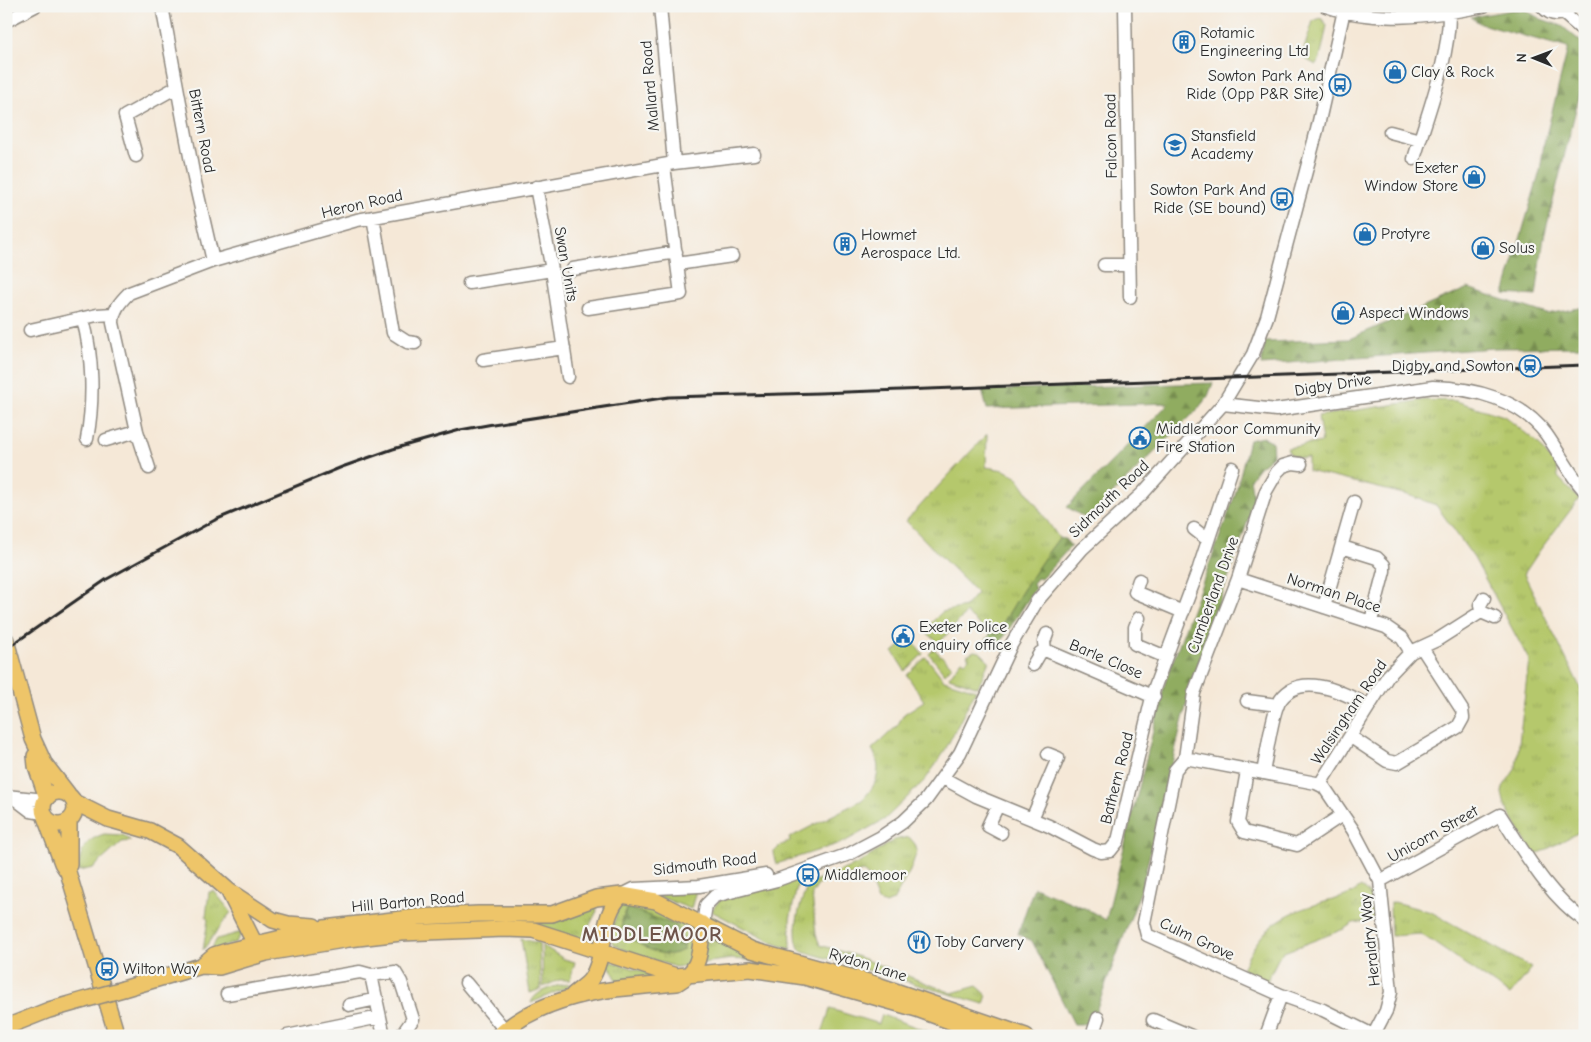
<svg xmlns="http://www.w3.org/2000/svg" width="1591" height="1042" font-family="'Comic Neue',sans-serif">
	<style>
		.grass { fill: url(#grass-tufts); stroke: #707a4c }
		.forest { fill: url(#forest-firs); stroke: #5e6c46 }
		.garden { fill: #b5c86c; stroke: #707a4c }
		.lines { fill: none; stroke-linecap: round; stroke-linejoin: round }
		.minor-casing { stroke: #908a81; stroke-width: 15 }
		.major-casing { stroke: #908a81; stroke-width: 18 }
		.minor { stroke: #fff; stroke-width: 12 }
		.major { stroke: #eec569; stroke-width: 15 }
		.rail { stroke: #2b2b2b; stroke-width: 3 }
		.major-bridge-casing { stroke: #908a81; stroke-width: 18; stroke-linecap: butt }
		.major-bridge { stroke: #eec569; stroke-width: 15 }
		.labels { text-anchor: middle; dominant-baseline: central; stroke-width: 4.5; stroke-linejoin: round; paint-order: stroke }
		.poi-label { font-size: 16px; fill: #2b2b2b; stroke: #f6f6f2; text-anchor: start }
		.street-label { font-size: 16px; fill: #2b2b2b; stroke: #f6f6f2 }
		.district-label { font-size: 21px; font-weight: bold; letter-spacing: 1px; fill: #6e544a; stroke: #f6f6f2 }
	</style>
	<defs>
		<pattern id="grass-tufts" width="24" height="20" patternUnits="userSpaceOnUse" patternTransform="scale(1.25)"><rect width="24" height="20" fill="#b5c86c"/><path d="M3 7l-1-3M5 7V3M7 7l1-3M15 17l-1-3M17 17v-4M19 17l1-3" fill="none" stroke="#9cac5e"/></pattern>
		<pattern id="forest-firs" width="22" height="20" patternUnits="userSpaceOnUse" patternTransform="scale(1.25)"><rect width="22" height="20" fill="#90ac60"/><path d="M5 1l3.5 6h-7zM16 11l3.5 6h-7z" fill="#768c4f"/></pattern>
	</defs>
	<rect width="100%" height="100%" fill="#f6f6f2"/>
	<filter id="ink" filterUnits="userSpaceOnUse"><feTurbulence type="fractalNoise" baseFrequency=".02" numOctaves="2"/><feDisplacementMap in="SourceGraphic" scale="10" xChannelSelector="R" yChannelSelector="G"/><feConvolveMatrix kernelMatrix="1 2 1 2 8 2 1 2 1" color-interpolation-filters="sRGB"/></filter>
	<filter id="wash" filterUnits="userSpaceOnUse"><feTurbulence type="fractalNoise" baseFrequency=".0096" numOctaves="4" result="noise"/><feDisplacementMap in="SourceGraphic" scale="20" xChannelSelector="R" yChannelSelector="G"/><feGaussianBlur stdDeviation="1.12" result="paint"/><feColorMatrix in="noise" values="0 0 0 0 0 0 0 0 0 0 0 0 0 0 0 0 0 1.4 0 .05"/><feComposite in="paint" operator="in"/></filter>
	<g filter="url(#wash)">
		<rect width="100%" height="100%" fill="#f5e8d7"/>
		<path class="grass" d="M1321,18L1327,25L1320,59L1316,65L1304,58L1303,52L1313,21Z
			M1424,400L1456,401L1504,416L1538,443L1557,468L1558,477L1579,499L1540,550L1524,574L1585,697V829L1534,856L1505,806L1502,793L1503,787L1516,768L1529,660L1474,558L1436,505L1408,495L1308,471V458C1297,458 1292,458 1287,448L1322,442L1318,416Z
			M987,434L986,467L1004,470L1017,477L1059,538C1035,569 1016,601 996,635L992,632L990,634L966,613L939,643L924,630L942,612L965,607L977,593L906,521Z
			M910,638L923,654L905,671L893,652Z
			M934,649L952,666L945,674L929,654Z
			M974,651L980,652L989,661L978,687L949,677L962,660L965,662L969,658L967,655Z
			M926,657L944,680L976,690L943,754L925,780L885,819L844,842L776,864L773,853L780,846L790,841L789,838L862,800C878,784 883,769 872,749L897,726L904,714L924,701L907,675Z
			M104,834L123,835L131,841L122,842L93,868L78,871C81,850 83,841 104,834Z
			M909,837L915,844L917,851L910,871L893,901L886,904L878,901L868,876L862,871L818,885L812,894L816,935L820,945L856,956L952,993L977,986L987,995L984,1004L809,953L800,950C790,932 801,900 809,883L858,864L894,840Z
			M799,877L790,919L791,949L773,943L711,911L719,901Z
			M1361,887L1373,897L1375,920L1353,923L1344,929L1284,952L1279,957L1267,981L1242,969C1259,932 1277,915 1318,904C1334,899 1347,898 1361,887Z
			M696,890L691,909L660,897V892Z
			M214,891L231,912L203,950L208,920L206,917L209,892Z
			M1394,902L1431,912L1532,968L1510,995L1421,934L1391,936L1390,906V903Z
			M626,903L654,907L696,927V947L689,963L684,966L675,967L620,948L614,944L611,935L618,907Z
			M596,907L597,911L582,940L425,925L424,922L556,920L571,917Z
			M710,915L774,949L765,948L711,922Z
			M242,932L236,942L209,952L217,939Z
			M707,935L810,974L747,960L731,959L702,963Z
			M521,939L539,943L541,989L530,993Z
			M542,945L564,959L575,962L570,980H559L543,987Z
			M606,960L661,977L618,982L610,967L606,964Z
			M569,984L570,986L531,1003C535,990 557,985 569,984Z"/>
		<path class="forest" d="M1512,10H1525L1541,19L1562,26L1585,45V73L1544,237L1536,296L1504,294L1540,171L1544,144L1568,48L1481,24L1471,17Z
			M1468,288L1547,314L1585,307V347L1494,348L1261,365L1265,342L1349,339Z
			M1213,383L1208,396L1197,410L1087,519L1067,507L1169,403L987,409L982,390Z
			M1263,437L1272,442L1273,456L1259,467L1250,479L1254,503L1192,682L1141,890L1091,1024H1074L1032,941L1018,934L1034,887L1087,909L1106,920L1166,679L1220,536L1235,495L1249,440Z
			M1059,538L1065,539L1071,546L1041,579L1037,578L1033,584L1035,589L1000,643L993,647L986,640L992,632L996,635C1016,601 1035,569 1059,538Z
			M628,908L677,926L685,942L683,950C661,962 643,945 622,934V918Z"/>
		<path class="garden" d="M830,1009L879,1024L882,1015L941,1036H821Z"/>
	</g>
	<g filter="url(#ink)">
		<g class="lines">
			<g class="minor-casing">
				<path id="minor" d="M162,6L194,178L213,261
					M660,6L674,163
					M1125,6L1130,297
					M1326,6C1375,24 1433,16 1484,6
					M1542,6C1551,17 1563,17 1572,6
					M1563,13L1585,32
					M6,21L35,6
					M1390,132L1420,140
					M136,156L125,116L177,87
					M1414,159C1427,115 1450,57 1449,12
					M536,187L552,270L568,377
					M373,217L393,333L407,342L415,343
					M677,264L732,256
					M1104,265H1128
					M573,269L676,252
					M469,283L552,270
					M588,308L681,294L664,166
					M83,319C93,357 94,401 87,439
					M30,330L97,315L113,314
					M483,360L564,348
					M1223,404L1276,410L1433,387C1473,388 1520,399 1546,434C1559,452 1569,474 1585,491
					M106,440L137,431
					M149,468L137,431L113,323C113,310 120,302 129,293L213,261L357,220L674,163L754,154
					M1194,529L1208,540
					M1342,547L1377,558L1384,565V571L1371,621
					M1238,579L1386,627L1402,638L1411,652
					M1139,580L1135,592L1183,612
					M1484,598L1480,605L1481,612L1495,618
					M1324,607L1354,502
					M1139,618L1135,627V644L1166,657
					M1045,650L1154,697
					M1033,665L1040,653L1045,650L1044,642L1047,634
					M1247,701L1278,705
					M1351,737L1387,761L1397,763L1458,727L1463,718L1462,710L1422,648
					M1185,758L1175,770L1144,923L1147,935L1281,995L1323,1010L1373,1035
					M1185,758L1316,783L1324,787L1353,830L1380,881L1391,992L1386,1011L1373,1036
					M1185,758L1194,693L1238,579L1266,491L1277,472L1283,466L1293,463L1301,464
					M1247,771L1238,822L1244,832L1297,845L1342,815
					M1263,773C1266,757 1272,716 1278,704C1297,669 1343,692 1369,706
					M943,778L976,796L1049,826L1093,849L1101,852L1110,851L1118,841L1154,689L1199,568L1232,468
					M1320,784L1388,676L1411,652L1437,640L1481,612
					M6,796L45,800
					M14,798L31,811L43,813
					M998,805L988,826L1001,833
					M1032,819L1058,758L1048,754
					M1380,881L1500,815C1525,853 1547,894 1585,921
					M622,895L634,889L699,886L766,875
					M703,924L706,905L715,896L777,880L849,854L881,837L903,822L926,800L960,753L1011,645L1037,601L1082,549L1143,493L1223,404L1253,354L1267,317L1317,130L1345,6
					M371,975L395,972L401,982L413,1019L401,1036
					M466,983L505,1030
					M227,994L360,972L371,975L384,1036
					M349,1005L377,999
					M1153,1020L1191,1036
					M287,1036L380,1017
					M1092,1036L1098,1018
					M1266,1036L1281,995"/>
			</g>
			<g class="major-casing">
				<path id="major" d="M6,640L33,739L44,763L68,794
					M35,756L36,766L47,798
					M43 808a16 16 0 1 1 32 0a16 16 0 1 1-32 0Z
					M74,802L108,819L150,831L178,846L229,891L273,920L288,924L314,926
					M45,817L62,863L68,872L117,1036
					M69,865V821
					M229,892L255,944L261,950
					M201,966L214,955L227,951L324,928L419,917L478,914H552L596,898L622,895L656,901L752,950L872,983L1026,1036
					M123,989L201,966L219,967L266,953L349,939L401,933L505,929L533,930L676,976L750,969L805,977L917,1009L990,1036
					M573,995C578,990 587,985 591,979C607,955 600,913 622,895
					M6,1027L49,1010L84,1000
					M498,1036C548,991 613,989 677,983C703,968 699,951 703,924"/>
			</g>
			<use href="#minor" class="minor"/>
			<use href="#major" class="major"/>
			<path class="rail" d="M6,649L107,579L215,520L342,467L393,449L460,430L493,424L669,397L819,393L1585,365"/>
			<g class="major-bridge-casing">
				<path id="major-bridge" d="M84,1000L123,989"/>
			</g>
			<use href="#major-bridge" class="major-bridge"/>
		</g>
	</g>
	<defs>
		<g id="building-ring" transform="scale(1.125)"><circle r="9.5" fill="#f6f6f2" stroke="#1f6fb2" stroke-width="1.5"/><path d="M-4-6H4V6H1V3H-1V6H-4ZM-2.5-4.3h1.7v1.8h-1.7ZM.8-4.3h1.7v1.8H.8ZM-2.5-1h1.7V.8h-1.7ZM.8-1h1.7V.8H.8Z" fill="#1f6fb2"/></g>
		<g id="shop-ring" transform="scale(1.125)"><circle r="9.5" fill="#f6f6f2" stroke="#1f6fb2" stroke-width="1.5"/><path d="M-5-2.5h2.3a2.7 3.5 0 0 1 5.4 0H5L5.5 6h-11ZM-1.5-2.5h3a1.5 2.3 0 0 0-3 0Z" fill="#1f6fb2"/></g>
		<g id="bus-ring" transform="scale(1.125)"><circle r="9.5" fill="#f6f6f2" stroke="#1f6fb2" stroke-width="1.5"/><path d="M-5-6H5V4H4V6H2V4H-2V6H-4V4H-5ZM-3.5-4V0h7V-4ZM-3.5 1.2v1.5H-2V1.2ZM2 1.2v1.5H3.5V1.2Z" fill="#1f6fb2"/></g>
		<g id="school-ring" transform="scale(1.125)"><circle r="9.5" fill="#f6f6f2" stroke="#1f6fb2" stroke-width="1.5"/><path d="M0-5L7-2L0 1L-7-2ZM-4 1L0 2.5L4 1V4Q0 6-4 4Z" fill="#1f6fb2"/></g>
		<g id="station-ring" transform="scale(1.125)"><circle r="9.5" fill="#f6f6f2" stroke="#1f6fb2" stroke-width="1.5"/><path d="M-3-6H3Q5-6 5-4V2Q5 4 3 4L4.5 6H3L1.5 4h-3L-3 6H-4.5L-3 4Q-5 4-5 2V-4Q-5-6-3-6ZM-3.5-4v3h7v-3ZM-3.5 1v1.5H-2V1ZM2 1v1.5H3.5V1Z" fill="#1f6fb2"/></g>
		<g id="civic-ring" transform="scale(1.125)"><circle r="9.5" fill="#f6f6f2" stroke="#1f6fb2" stroke-width="1.5"/><path d="M-.6-6.5H3V-4.5H.6V-3L4-1V1h2V6H-6V1h2V-1L-.6-3ZM-1.2 2.5V6h2.4V2.5Z" fill="#1f6fb2"/></g>
		<g id="restaurant-ring" transform="scale(1.125)"><circle r="9.5" fill="#f6f6f2" stroke="#1f6fb2" stroke-width="1.5"/><path d="M-5-6h1v4h1v-4h1v4h1v-4h1v5L-1.5 .5V6h-2V.5L-5-1ZM5-6V6H3V1.5H1.5Q1.5-4 5-6Z" fill="#1f6fb2"/></g>
	</defs>
	<g fill-rule="evenodd">
		<use href="#building-ring" x="1184" y="42"/>
		<use href="#shop-ring" x="1395" y="72"/>
		<use href="#bus-ring" x="1340" y="85"/>
		<use href="#school-ring" x="1175" y="145"/>
		<use href="#shop-ring" x="1474" y="177"/>
		<use href="#bus-ring" x="1282" y="199"/>
		<use href="#shop-ring" x="1365" y="234"/>
		<use href="#building-ring" x="845" y="244"/>
		<use href="#shop-ring" x="1483" y="248"/>
		<use href="#shop-ring" x="1343" y="313"/>
		<use href="#station-ring" x="1530" y="366"/>
		<use href="#civic-ring" x="1140" y="438"/>
		<use href="#civic-ring" x="903" y="636"/>
		<use href="#bus-ring" x="808" y="875"/>
		<use href="#restaurant-ring" x="919" y="942"/>
		<use href="#bus-ring" x="107" y="969"/>
	</g>
	<g class="labels">
		<g class="poi-label">
			<text x="1200" y="33">Rotamic<tspan x="1200" dy="18">Engineering Ltd</tspan></text>
			<text x="1411" y="72">Clay &amp; Rock</text>
			<text x="1324" y="76" text-anchor="end">Sowton Park And<tspan x="1324" dy="18">Ride (Opp P&amp;R Site)</tspan></text>
			<text x="1191" y="136">Stansfield<tspan x="1191" dy="18">Academy</tspan></text>
			<text x="1458" y="168" text-anchor="end">Exeter<tspan x="1458" dy="18">Window Store</tspan></text>
			<text x="1266" y="190" text-anchor="end">Sowton Park And<tspan x="1266" dy="18">Ride (SE bound)</tspan></text>
			<text x="1381" y="234">Protyre</text>
			<text x="861" y="235">Howmet<tspan x="861" dy="18">Aerospace Ltd.</tspan></text>
			<text x="1499" y="248">Solus</text>
			<text x="1359" y="313">Aspect Windows</text>
			<text x="1514" y="366" text-anchor="end">Digby and Sowton</text>
			<text x="1156" y="429">Middlemoor Community<tspan x="1156" dy="18">Fire Station</tspan></text>
			<text x="919" y="627">Exeter Police<tspan x="919" dy="18">enquiry office</tspan></text>
			<text x="824" y="875">Middlemoor</text>
			<text x="935" y="942">Toby Carvery</text>
			<text x="123" y="969">Wilton Way</text>
		</g>
		<g class="street-label">
			<text transform="translate(650 86) rotate(-95)">Mallard Road</text>
			<text transform="translate(202 131) rotate(79)">Bittern Road</text>
			<text transform="translate(1111 136) rotate(-91)">Falcon Road</text>
			<text transform="translate(362 204) rotate(-13)">Heron Road</text>
			<text transform="translate(566 264) rotate(80)">Swan Units</text>
			<text transform="translate(1333 385) rotate(-9)">Digby Drive</text>
			<text transform="translate(1109 499) rotate(-44)">Sidmouth Road</text>
			<text transform="translate(1334 593) rotate(18)">Norman Place</text>
			<text transform="translate(1213 595) rotate(-70)">Cumberland Drive</text>
			<text transform="translate(1106 659) rotate(23)">Barle Close</text>
			<text transform="translate(1349 712) rotate(-56)">Walsingham Road</text>
			<text transform="translate(1117 778) rotate(-76)">Bathern Road</text>
			<text transform="translate(1433 834) rotate(-29)">Unicorn Street</text>
			<text transform="translate(705 864) rotate(-7)">Sidmouth Road</text>
			<text transform="translate(408 902) rotate(-5)">Hill Barton Road</text>
			<text transform="translate(1197 939) rotate(25)">Culm Grove</text>
			<text transform="translate(1370 940) rotate(-96)">Heraldry Way</text>
			<text transform="translate(868 965) rotate(17)">Rydon Lane</text>
		</g>
		<g class="district-label">
			<text x="652" y="934">MIDDLEMOOR</text>
		</g>
	</g>
	<rect width="1591" height="1042" fill="none" stroke="#f6f6f2" stroke-width="25"/>
	<g transform="translate(1534 58) rotate(271)" stroke="#f6f6f2" stroke-width="4" paint-order="stroke">
	<path d="M0-4L9 19L0 12L-9 19Z" fill="#2b2b2b"/>
	<text y="-8" font-size="14" font-weight="bold" text-anchor="middle" fill="#2b2b2b">N</text>
	</g>
</svg>
